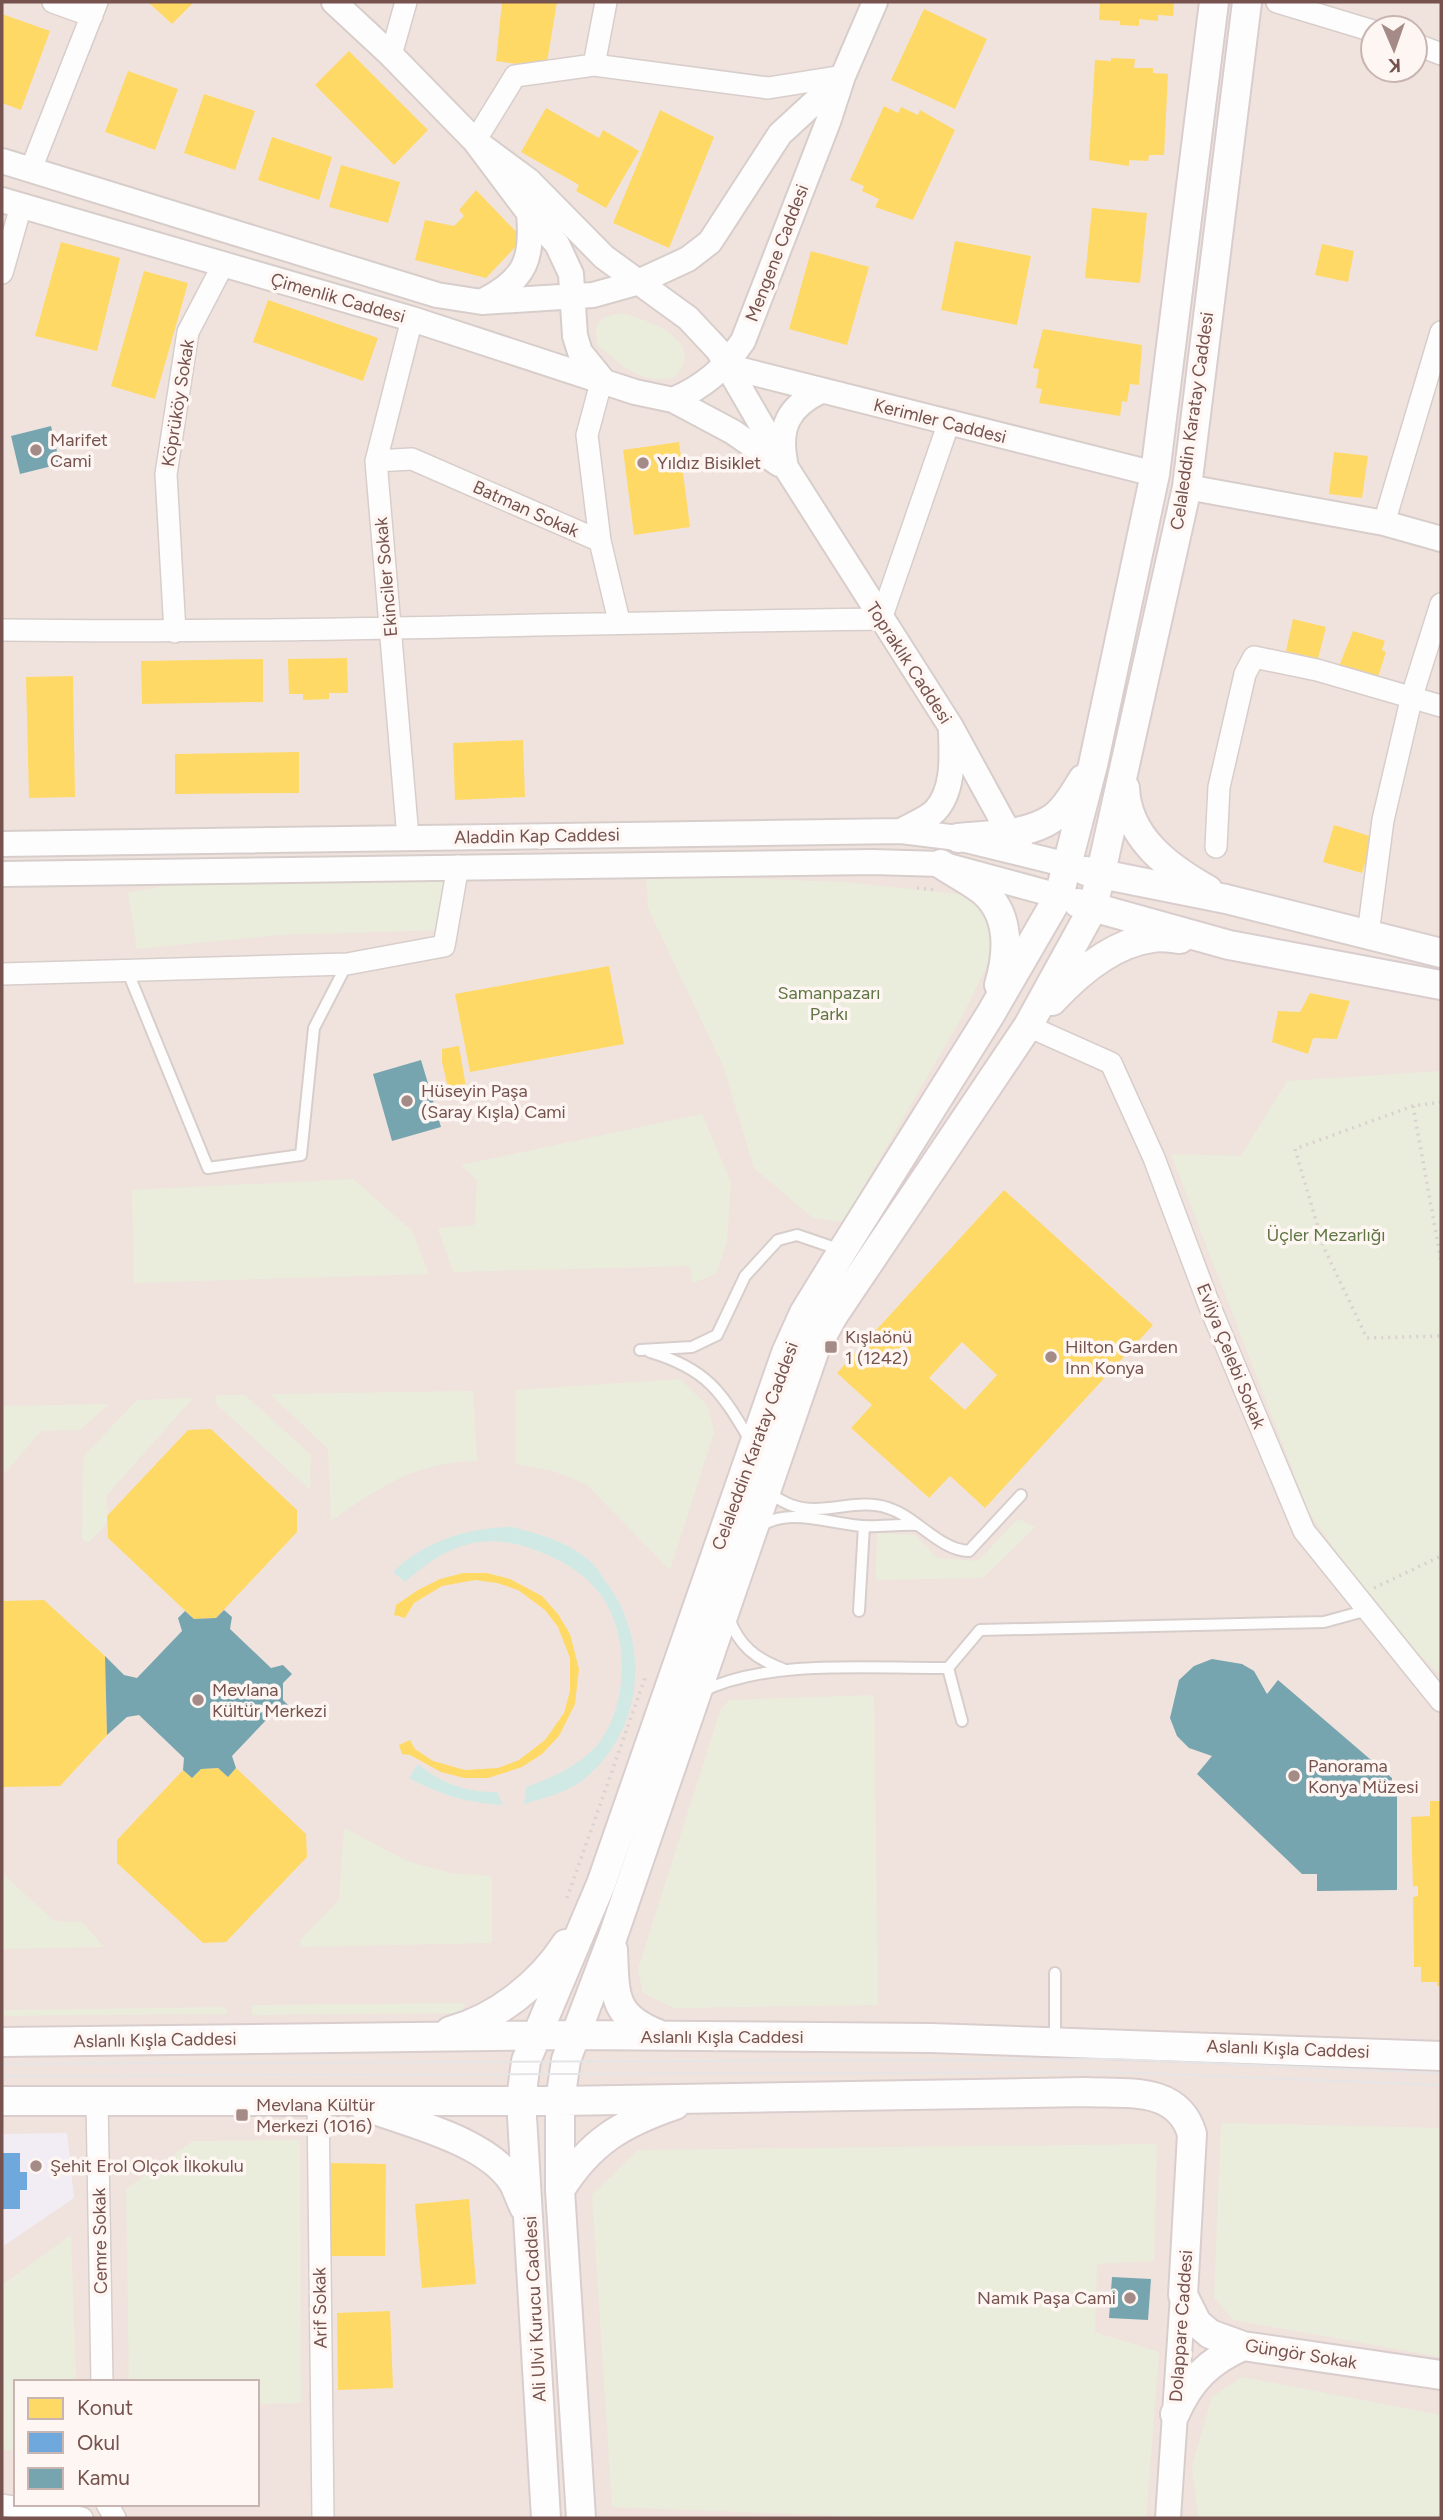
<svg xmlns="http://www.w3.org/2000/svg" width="1443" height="2520" font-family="Figtree,sans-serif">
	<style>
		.residential { fill: #f0e3dd; fill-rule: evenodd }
		.education { fill: #f2ecf4 }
		.green { fill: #eaeddb }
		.water { fill: #d1e9e5 }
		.homes { fill: #ffd966; fill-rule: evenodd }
		.schools { fill: #6fa8dc }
		.public { fill: #76a5af }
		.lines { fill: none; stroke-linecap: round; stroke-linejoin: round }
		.service-casing { stroke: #d7cecb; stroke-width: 14 }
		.minor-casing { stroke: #d7cecb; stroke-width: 24 }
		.tertiary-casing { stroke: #d7cecb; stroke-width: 28 }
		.secondary-casing { stroke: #d9cecd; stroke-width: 32 }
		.path { stroke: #dad1d0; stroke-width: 3.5; stroke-dasharray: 2 5; stroke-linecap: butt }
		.service { stroke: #fefdfd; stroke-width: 10 }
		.minor { stroke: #fefdfd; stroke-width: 21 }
		.tertiary { stroke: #fefdfd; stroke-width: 24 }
		.secondary { stroke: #fefdfd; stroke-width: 28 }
		.tram { stroke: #e5e4e6; stroke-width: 2 }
		.poi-dot { fill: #a48b87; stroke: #fef6f2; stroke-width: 2.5 }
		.labels { text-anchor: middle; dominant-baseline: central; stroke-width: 7; stroke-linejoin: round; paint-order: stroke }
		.street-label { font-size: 18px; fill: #76534f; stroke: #fef6f2 }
		.poi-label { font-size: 18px; fill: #76534f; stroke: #fef6f2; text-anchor: start }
		.park-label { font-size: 18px; fill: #5f7544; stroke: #fef6f2 }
	</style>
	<rect width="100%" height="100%" fill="#f8f2ef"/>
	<path class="residential" d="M2,2H1441V2518H2ZM1373,28H1415V70H1373ZM16,2382H257V2504H16Z"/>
	<path class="education" d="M67,2133L74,2198L2,2247V2134Z"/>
	<path class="green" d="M620,313C647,318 710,343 674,377C640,386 621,363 597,345L596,326L605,317Z
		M447,868L446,930L278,935L137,949L128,893L231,872Z
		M646,875L845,882L978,896L1000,938L964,1013L843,1222L813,1218L754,1168L723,1066L648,908Z
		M1441,1071V1675L1384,1621L1309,1512L1171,1154L1241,1156L1287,1081Z
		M702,1114L731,1182L727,1241L716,1274L692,1283L690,1266L453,1272L438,1228L475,1225L477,1180L461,1165Z
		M353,1179L412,1231L429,1274L134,1283L132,1190Z
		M680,1379L708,1406L714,1432L670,1570L586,1484L553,1471L515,1464V1390Z
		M473,1391L477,1461C413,1463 381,1486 331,1521L328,1449L270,1394Z
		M217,1395H245L311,1455L310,1490L215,1403Z
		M193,1398L106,1496L109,1522L88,1543L82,1539L83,1457L137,1400Z
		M109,1404L80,1430L41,1431L2,1476V1406Z
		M1018,1519L1035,1527L983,1578L876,1580L877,1533L915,1535L937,1558L978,1561Z
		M874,1695L878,2005L674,2008L643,1993L638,1969L720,1711L729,1700Z
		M344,1828L407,1861L450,1873L492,1876V1943L301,1947L300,1940L339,1900Z
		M2,1873L54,1921L82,1922L104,1947L2,1949Z
		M465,2003L462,2013L252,2015V2005Z
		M226,2007L227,2014L2,2016V2010Z
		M1221,2123L1441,2128V2357L1233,2320L1214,2297Z
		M300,2140L301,2403L257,2404V2382H129L126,2189L193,2141Z
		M1157,2144L1154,2261L1097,2264L1095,2332L1159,2352L1146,2518H894L612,2507L592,2195L638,2150Z
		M71,2235L76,2382H16V2451L2,2449V2285Z
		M1242,2377L1441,2415V2518H1198L1192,2467L1212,2397Z"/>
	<path class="water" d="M512,1527C540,1534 568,1542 590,1561C596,1566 601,1575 606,1582C653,1644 643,1736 579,1783C564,1793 541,1799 524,1804L526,1787C552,1778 584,1764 601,1740C629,1700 629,1632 600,1594C587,1576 565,1562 545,1554C488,1529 450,1542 405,1582L393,1572C427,1540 466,1528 512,1527Z
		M418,1764C440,1783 468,1793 497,1792L503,1805C468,1803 440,1795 409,1778Z"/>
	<path class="homes" d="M148,2H194L172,24Z
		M502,2H557L546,68L496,61Z
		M1100,2H1174L1173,16L1158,15V21L1139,19V26L1120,25V21L1099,20Z
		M924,9L987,39L955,109L891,80Z
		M2,14L50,31L21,110L2,103Z
		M349,51L428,130L394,165L315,85Z
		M1111,58L1135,59L1134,68H1153V73L1168,74L1164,155H1149L1148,161L1129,160V166L1089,160L1095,60L1111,61Z
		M128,71L178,89L155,150L105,132Z
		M204,94L255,111L235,170L184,153Z
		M884,106L898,113L901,107L918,115L920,110L955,130L913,220L875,207L879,199L862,191L864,186L850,180Z
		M546,108L599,138L603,130L639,151L606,208L576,191L579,185L521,152Z
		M660,110L714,137L669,248L613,223Z
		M272,137L332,157L319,200L258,180Z
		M341,165L400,182L388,223L329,207Z
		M476,190L523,239L486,278L415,260L425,220L454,226L464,216L459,210Z
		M1092,208L1147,213L1140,283L1085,278Z
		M955,241L1031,256L1017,325L941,310Z
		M61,242L120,258L97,351L35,336Z
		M1322,244L1354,251L1348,282L1315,275Z
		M811,251L869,267L847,345L789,329Z
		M144,271L188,283L155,399L111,386Z
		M268,300L378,338L363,381L253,342Z
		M1043,329L1142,345L1139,385L1130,384L1127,402L1122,401L1120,416L1039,403L1042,389L1036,388L1039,369L1033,368Z
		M679,442L690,527L634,535L623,450Z
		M1334,452L1368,456L1362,498L1329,494Z
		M1293,619L1326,627L1318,659L1286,651Z
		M1353,631L1385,641L1382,650L1386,652L1376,683L1338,669Z
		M347,658L348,693H329V699L303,700V694H289L288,659Z
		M263,659V702L142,704L141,661Z
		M73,676L75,797L29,798L26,677Z
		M523,740L525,797L455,800L453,743Z
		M299,752V793L175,794V754Z
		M1334,825L1373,837L1362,873L1323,862Z
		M609,966L624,1044L470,1072L455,994Z
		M1310,993L1350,1001L1337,1039L1313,1038L1308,1054L1272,1042L1278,1011L1300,1012Z
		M459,1046L467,1093L450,1096L442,1062V1049Z
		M1004,1190L1153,1325L985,1508L950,1476L929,1498L851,1428L872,1405L837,1373ZM962,1342L997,1375L965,1410L929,1378Z
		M211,1429L297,1510V1532L216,1618L194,1619L108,1538L107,1516L188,1430Z
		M463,1573H487L510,1579L542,1596L558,1614L570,1634L579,1669L575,1704L559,1736L542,1754L522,1767L488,1778H464L441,1772L410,1755L402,1754L399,1745L410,1740L415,1749L433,1761L465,1770L498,1768L519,1760L545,1740L564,1713L570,1691V1658L558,1627L545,1610L518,1590L497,1583L475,1580L442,1586L414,1603L405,1618L394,1615L396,1605L418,1590L440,1579Z
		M44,1600L105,1656L107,1735L60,1786L2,1787V1601Z
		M218,1768L228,1777L236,1768L306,1834L307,1857L226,1942L203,1943L117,1863V1840L183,1770L192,1778L201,1769Z
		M1430,1801H1441V1986H1437V1982H1421V1967H1414L1413,1897L1418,1896V1886H1413L1411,1817L1430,1816Z
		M331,2163L386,2164L385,2256H331Z
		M469,2199L476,2284L422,2288L415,2204Z
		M390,2311L393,2388L338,2390L337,2313Z"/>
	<path class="schools" d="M2,2153H20V2172H27V2190H20V2209H2Z"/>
	<path class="public" d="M51,426L60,464L20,474L11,436Z
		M421,1060L441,1127L392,1141L373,1074Z
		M224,1610L232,1617L230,1629L271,1668L283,1665L292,1674L283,1683V1700L292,1709L284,1718L271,1715L232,1756L236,1768L228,1777L218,1768L201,1769L192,1778L183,1770L184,1758L139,1715L127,1717L107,1735L105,1656L124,1675L137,1678L182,1631L178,1618L185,1611L194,1619L216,1618Z
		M1212,1659L1242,1664L1254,1671L1267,1694L1278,1680L1392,1778V1790L1397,1791V1890L1317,1891V1874H1302L1197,1774L1212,1756L1189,1748L1177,1736L1170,1718L1179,1680L1194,1666Z
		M1112,2277L1151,2279L1148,2320L1109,2318Z"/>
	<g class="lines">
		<g class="service-casing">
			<path id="service" d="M127,970L208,1168L301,1155L314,1028L347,964
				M640,1350L692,1347L717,1335L745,1276L778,1240L797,1235L841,1250
				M650,1352C708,1369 722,1393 751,1442
				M767,1492C775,1497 783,1502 791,1505C822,1517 857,1497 888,1508C917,1517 939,1550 969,1551L1021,1495
				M761,1526C789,1507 831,1524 862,1526C881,1527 899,1524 917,1525
				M859,1611L864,1526
				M729,1618C739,1646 756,1659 783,1669
				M948,1668L962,1721
				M701,1692C769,1658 873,1669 948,1668L980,1630L1324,1622L1368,1610
				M1055,2040V1973"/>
		</g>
		<g class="minor-casing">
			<path id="minor" d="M53,2L92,16
				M1277,2L1373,31
				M1415,44L1441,54
				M391,55L406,2
				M594,65L606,2
				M475,141L515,76L594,65L768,88L843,76
				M31,169L97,2
				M2,273L21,206
				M376,461L412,459L600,541L587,435L602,379
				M1384,523L1441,332
				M600,541L619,621
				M2,630C295,634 588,622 881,619L949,422
				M175,632L166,474L188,332L223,265
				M408,838L376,461L412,319
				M1216,847L1219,787L1245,674L1254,657L1317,670L1441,706
				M1368,934L1383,820L1412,696L1441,604
				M2,974L347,964L444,946L458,866
				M1028,1026L1111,1063L1154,1158L1210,1307L1304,1531L1441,1701
				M318,2099L323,2518
				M97,2100L102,2382
				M107,2504L115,2518
				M2,2505L82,2518"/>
		</g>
		<g class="tertiary-casing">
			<path id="tertiary" d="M334,2L391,55L475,141L529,213L557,244L571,274L575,336L580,352L602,379
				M475,141L529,181L604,257L688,318L718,350L787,469L951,727L1009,833L1020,845
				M2,161L437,295L482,302L593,295L636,283L688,259L710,242L780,134L843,76
				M2,200L412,319L635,392L673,400L733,432L779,464
				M485,300C526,279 533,258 529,213
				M726,366L1155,474
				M673,400C705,386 723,370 743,341L828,122L843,76L875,2
				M785,462C778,427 789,406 821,391
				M1187,487L1384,523L1441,539
				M901,831C911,825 927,819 935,811C954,791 952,757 951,732
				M2,844L901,831L958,838L1068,865
				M2,874L872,862L941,864L1059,896
				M1168,2518L1183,2295"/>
		</g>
		<g class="secondary-casing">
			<path id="secondary" d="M1125,788C1127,838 1169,868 1208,890
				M958,838C988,835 1027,836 1053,818C1066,809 1075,792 1083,779
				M941,864C954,873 971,881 983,891C1011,915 1008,954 999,985
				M1086,871L1226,899L1441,953
				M1078,903L1229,945L1441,985
				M1052,1001C1077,974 1113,943 1152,938C1161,936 1171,938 1180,939
				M613,1950C615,1995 612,2016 658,2034
				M450,2031C497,2018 540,1984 566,1944
				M2,2042L574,2035L931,2038L1441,2056
				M2,2101H560L1086,2092C1127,2094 1178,2086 1192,2134L1183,2295L1197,2323L1210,2334L1243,2346L1441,2375
				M364,2106C408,2123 486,2140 513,2182C517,2189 520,2199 524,2207
				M560,2190C590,2142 622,2123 675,2105
				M1175,2414C1190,2380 1209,2361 1243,2346
				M546,2518L521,2100L526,2061L601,1884L786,1353L804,1313L831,1269L990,1015L1059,896L1093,765L1155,474L1214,2
				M581,2518L560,2190V2101L566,2060L613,1936L815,1349L833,1316L1028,1026L1093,908L1187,487L1247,2"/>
		</g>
		<path class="path" d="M917,888L937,890
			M1441,1102L1413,1106L1295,1149L1324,1248L1367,1338L1441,1336
			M1413,1106L1441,1261
			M1374,1588L1441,1556
			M567,1898L645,1678"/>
		<use href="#service" class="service"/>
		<use href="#minor" class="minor"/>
		<use href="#tertiary" class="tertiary"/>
		<use href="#secondary" class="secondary"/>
		<path class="tram" d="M2,2064L1111,2059L1441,2073
			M2,2076L1111,2072L1441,2085"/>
	</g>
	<g class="poi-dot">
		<circle cx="36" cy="450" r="7"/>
		<circle cx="643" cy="463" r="7"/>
		<circle cx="407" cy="1101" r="7"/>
		<rect x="824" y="1340" width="14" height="14" rx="3.5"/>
		<circle cx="1051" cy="1357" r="7"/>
		<circle cx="198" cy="1700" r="7"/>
		<circle cx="1294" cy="1776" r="7"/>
		<rect x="235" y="2108" width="14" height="14" rx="3.5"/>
		<circle cx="36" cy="2166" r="7"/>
		<circle cx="1130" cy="2298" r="7"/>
	</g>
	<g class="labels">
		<g class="street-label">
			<text transform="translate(777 253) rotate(-69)">Mengene Caddesi</text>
			<text transform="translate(338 298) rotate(16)">Çimenlik Caddesi</text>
			<text transform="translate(178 403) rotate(-81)">Köprüköy Sokak</text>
			<text transform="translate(940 421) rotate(14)">Kerimler Caddesi</text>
			<text transform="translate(1192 421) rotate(-82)">Celaleddin Karatay Caddesi</text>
			<text transform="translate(526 509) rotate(24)">Batman Sokak</text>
			<text transform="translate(386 577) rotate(-95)">Ekinciler Sokak</text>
			<text transform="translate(909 663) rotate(57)">Topraklık Caddesi</text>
			<text transform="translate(537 836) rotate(-1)">Aladdin Kap Caddesi</text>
			<text transform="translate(1231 1356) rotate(68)">Evliya Çelebi Sokak</text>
			<text transform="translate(755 1446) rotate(-70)">Celaleddin Karatay Caddesi</text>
			<text x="722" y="2037">Aslanlı Kışla Caddesi</text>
			<text transform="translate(155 2040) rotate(-1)">Aslanlı Kışla Caddesi</text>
			<text transform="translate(1288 2049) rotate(2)">Aslanlı Kışla Caddesi</text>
			<text transform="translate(100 2241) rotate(-91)">Cemre Sokak</text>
			<text transform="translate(320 2308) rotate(-91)">Arif Sokak</text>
			<text transform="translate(535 2309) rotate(-93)">Ali Ulvi Kurucu Caddesi</text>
			<text transform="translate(1181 2326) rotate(-86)">Dolappare Caddesi</text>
			<text transform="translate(1301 2354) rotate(9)">Güngör Sokak</text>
		</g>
		<g class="poi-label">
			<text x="50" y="440">Marifet<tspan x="50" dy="21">Cami</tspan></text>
			<text x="657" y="463">Yıldız Bisiklet</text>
			<text x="421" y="1091">Hüseyin Paşa<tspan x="421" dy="21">(Saray Kışla) Cami</tspan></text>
			<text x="845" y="1337">Kışlaönü<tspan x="845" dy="21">1 (1242)</tspan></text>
			<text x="1065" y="1347">Hilton Garden<tspan x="1065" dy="21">Inn Konya</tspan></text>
			<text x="212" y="1690">Mevlana<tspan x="212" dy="21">Kültür Merkezi</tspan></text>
			<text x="1308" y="1766">Panorama<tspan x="1308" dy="21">Konya Müzesi</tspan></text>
			<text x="256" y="2105">Mevlana Kültür<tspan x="256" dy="21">Merkezi (1016)</tspan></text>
			<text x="50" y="2166">Şehit Erol Olçok İlkokulu</text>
			<text x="1116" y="2298" text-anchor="end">Namık Paşa Cami</text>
		</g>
		<g class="park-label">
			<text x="829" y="993">Samanpazarı<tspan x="829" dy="21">Parkı</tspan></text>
			<text x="1326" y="1235">Üçler Mezarlığı</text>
		</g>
	</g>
	<rect width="1443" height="2520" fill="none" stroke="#76534f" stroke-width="7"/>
	<rect x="14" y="2380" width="245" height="126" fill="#fef6f2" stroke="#c8b5b1" stroke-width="2"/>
	<rect x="28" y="2398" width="35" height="21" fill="#ffd966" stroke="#c8b5b1" stroke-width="2"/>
	<text x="77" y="2415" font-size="21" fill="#76534f">Konut</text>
	<rect x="28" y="2432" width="35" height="21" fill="#6fa8dc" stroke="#c8b5b1" stroke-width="2"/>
	<text x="77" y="2450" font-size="21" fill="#76534f">Okul</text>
	<rect x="28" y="2468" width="35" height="21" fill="#76a5af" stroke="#c8b5b1" stroke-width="2"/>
	<text x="77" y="2485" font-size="21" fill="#76534f">Kamu</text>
	<g transform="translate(1394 49) rotate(178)"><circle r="33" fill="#fef6f2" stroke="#c8b5b1" stroke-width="2"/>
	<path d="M0-5L12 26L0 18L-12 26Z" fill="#a48b87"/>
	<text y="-10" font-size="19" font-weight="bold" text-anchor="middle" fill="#76534f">K</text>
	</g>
</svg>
